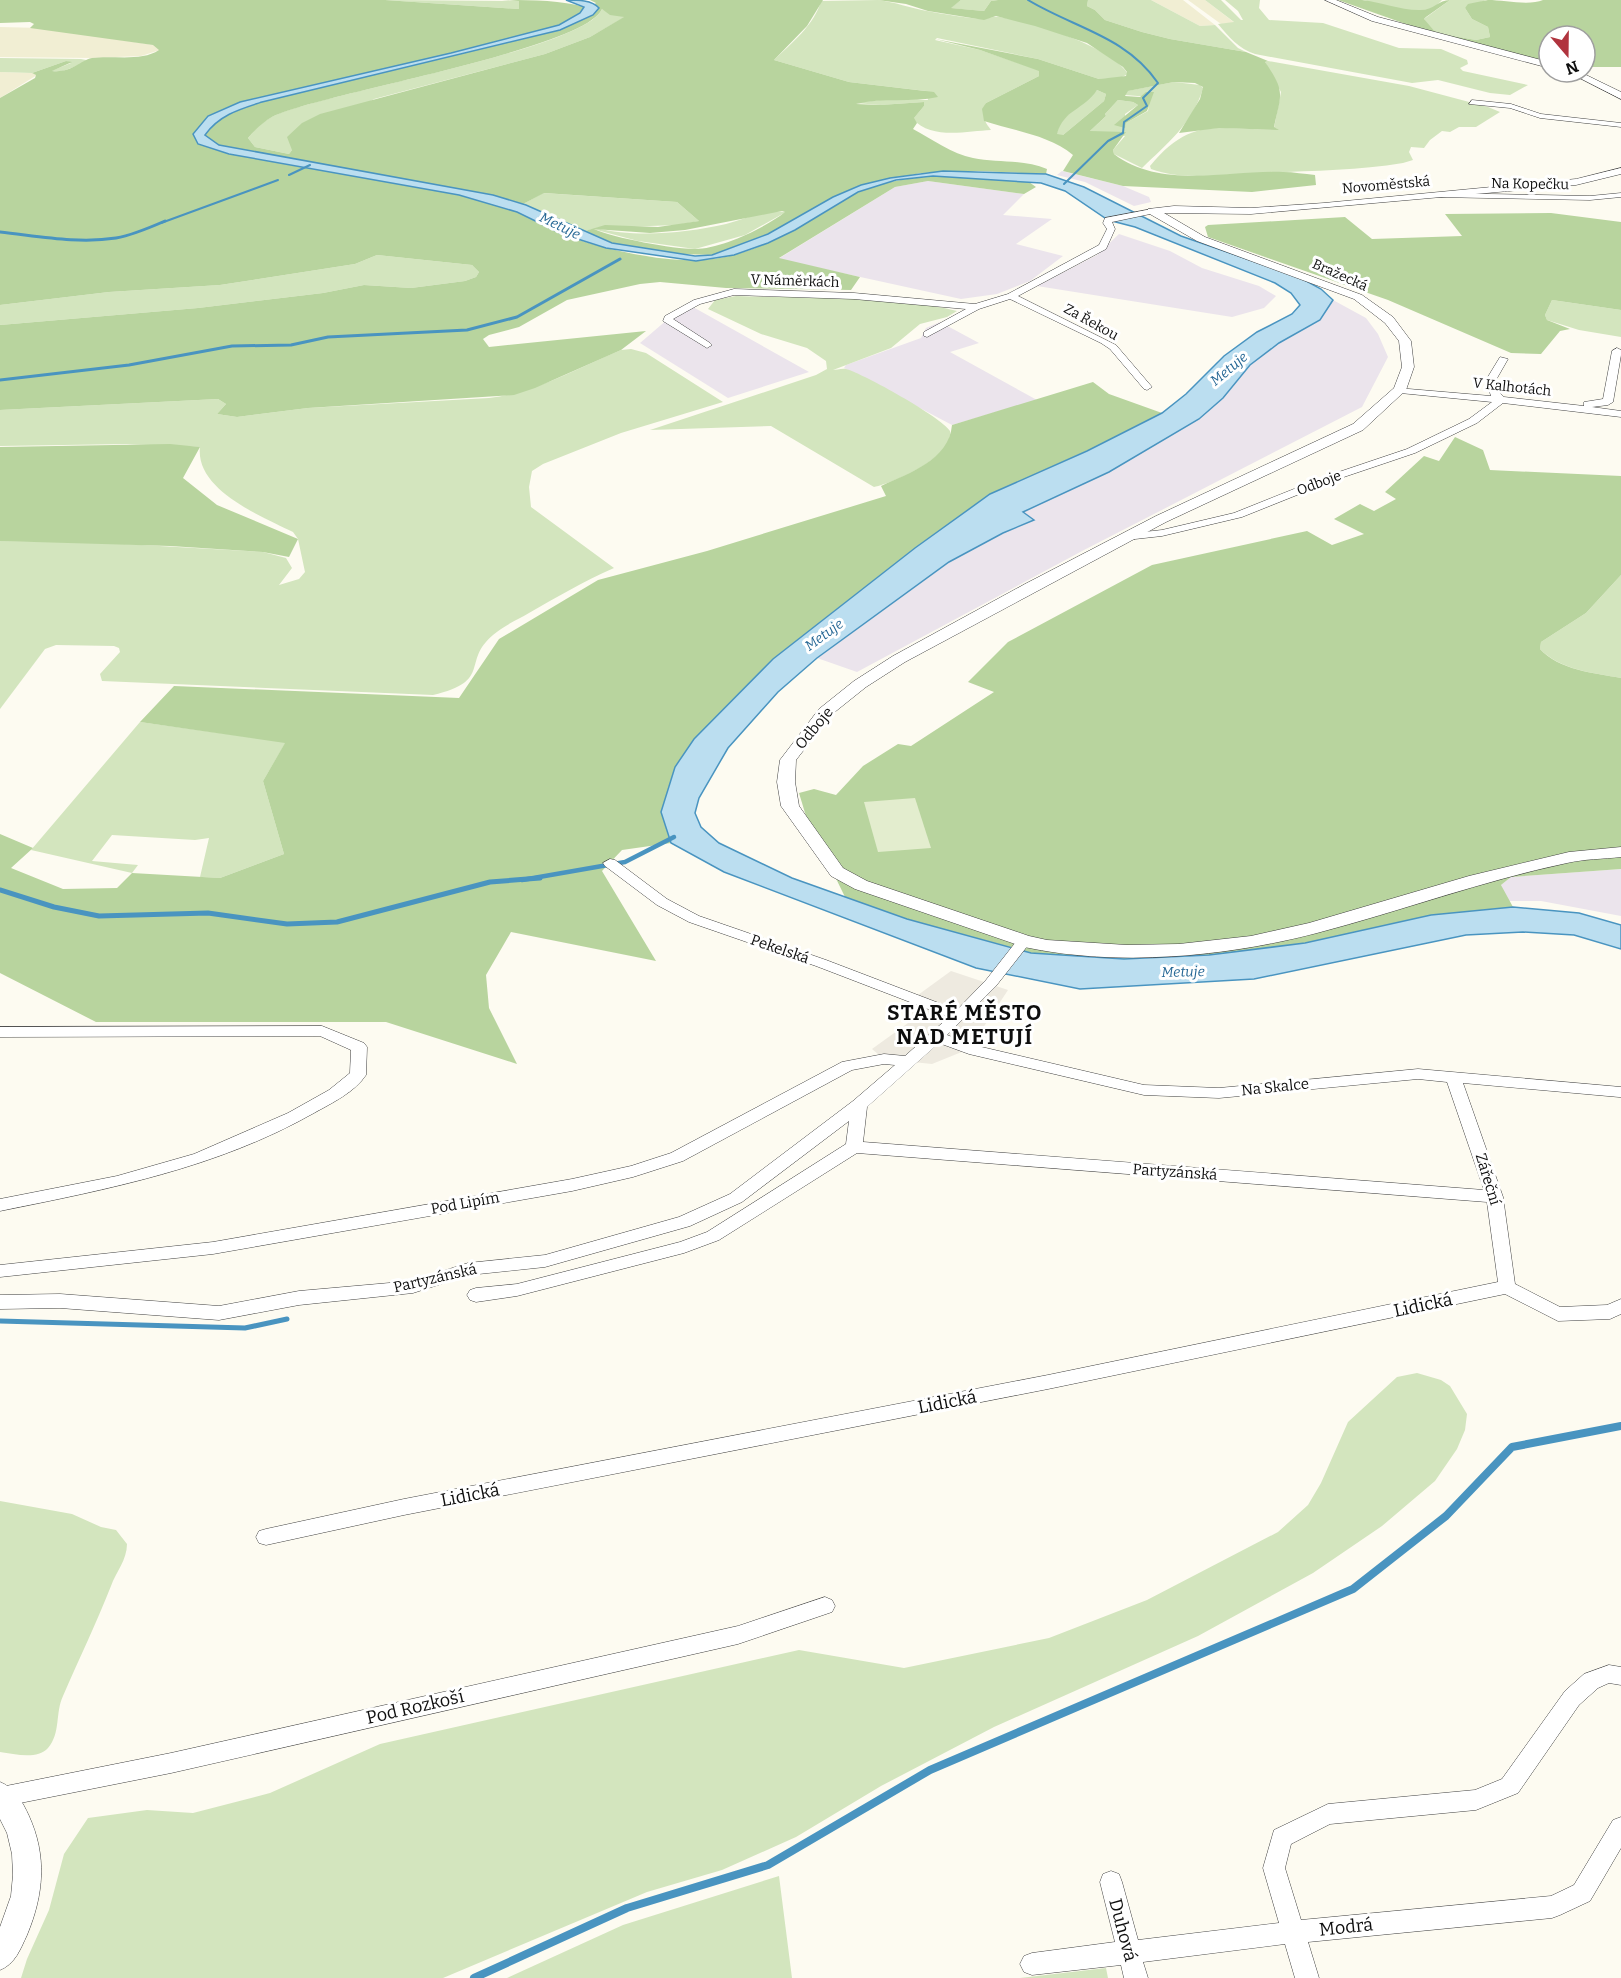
<svg xmlns="http://www.w3.org/2000/svg" width="1621" height="1978" font-family="Bitter,serif">
	<style>
		.industrial { fill: #ebe4ec }
		.farmland { fill: #f1eed3 }
		.green { fill: #d3e5be }
		.forest { fill: #b8d49e; fill-rule: evenodd }
		.pitch { fill: #e3edce }
		.plaza { fill: #eeeae0 }
		.water { fill: #bbdef0; stroke: #4994c0; stroke-width: 1.5 }
		.lines { fill: none; stroke-linecap: round; stroke-linejoin: round }
		.stream-far4 { stroke: #4994c0; stroke-width: 2 }
		.stream-far3 { stroke: #4994c0; stroke-width: 3 }
		.stream-far2 { stroke: #4994c0; stroke-width: 4.5 }
		.stream-far1 { stroke: #4994c0; stroke-width: 5 }
		.stream { stroke: #4994c0; stroke-width: 8 }
		.minor-casing { stroke: #414141; stroke-width: 1 }
		.tertiary-casing { stroke: #414141; stroke-width: 1 }
		.minor { fill: #fff; fill-rule: evenodd }
		.tertiary { fill: #fff; fill-rule: evenodd }
		.labels { text-anchor: middle; dominant-baseline: central; stroke-width: 6; stroke-linejoin: round; paint-order: stroke }
		.far-street-label { font-size: 14px; fill: #0e0e0e; stroke: #fff }
		.far-water-label { font-size: 14px; font-style: italic; fill: #246694; stroke: #fff }
		.street-label { font-size: 15px; fill: #0e0e0e; stroke: #fff }
		.near-street-label { font-size: 18px; fill: #0e0e0e; stroke: #fff }
		.district-label { font-size: 21px; font-weight: bold; letter-spacing: 1.5px; fill: #0e0e0e; stroke: #fff }
	</style>
	<rect width="100%" height="100%" fill="#fdfbf1"/>
	<path class="industrial" d="M1062,171L1123,186L1149,197L1151,202L1134,206L1085,182L1057,175Z
		M928,181L1024,194L1003,215L1052,219L1016,244L1063,256L1030,281L997,294L961,299L778,259L895,187Z
		M1119,234L1170,251L1202,268L1259,286L1276,296L1264,308L1232,317L1037,286L1097,255Z
		M1333,300L1366,318L1378,334L1388,357L1362,407L1084,550L857,672L817,658L949,562L1003,533L1033,520L1022,512L1109,472L1199,419L1223,398L1250,365L1279,343L1320,320Z
		M693,307L809,372L728,398L640,343L668,319Z
		M940,322L979,343L950,352L1037,400L952,425L844,368L846,365L921,338L926,328Z
		M1621,869V916L1541,901H1508L1501,885L1511,877Z"/>
	<path class="farmland" d="M1151,0H1183L1215,25L1200,26Z
		M1188,0H1205L1235,23L1221,24Z
		M0,27L42,28L154,45L160,50L141,56L92,58L0,57Z
		M0,72L32,73L37,75L0,98Z"/>
	<path class="green" d="M385,0L519,1V9Z
		M878,0C895,2 910,8 927,11C944,14 965,18 982,19C988,19 993,16 1000,17C1032,22 1111,46 1128,74L1120,78L1099,79L1038,59L937,38L935,40L980,50L1039,70V76L986,103C982,115 983,120 991,130C967,131 931,140 913,119L924,106V102L880,105L855,103L880,100H928L926,91L849,82L774,60C791,44 815,24 821,1Z
		M961,0H998L991,1L984,11L950,8Z
		M1088,0H1151L1200,26L1215,25L1238,48L1246,52L1170,39L1142,32L1105,20L1095,10L1087,6Z
		M1205,0H1221L1241,20H1243L1238,11L1225,0H1260L1259,8L1269,20L1323,23L1399,48L1441,49L1467,60L1468,64L1460,68L1463,71L1528,85L1510,95L1490,93L1438,80L1412,83L1255,54C1239,49 1228,36 1218,24L1234,22Z
		M1364,0H1442C1439,3 1435,7 1431,9C1415,16 1380,5 1364,0Z
		M1450,0H1486L1465,8L1472,19L1488,27L1490,37L1476,40L1436,33L1427,25L1424,19Z
		M602,9L625,17L590,37L545,54L374,99L292,150L289,154L255,147L248,138C255,130 265,119 276,115C329,92 586,49 602,9Z
		M0,58L81,59L86,60L85,63L63,71H51L71,63L66,61L32,73L0,72Z
		M1268,61L1409,86L1488,107L1500,112L1476,127H1459L1450,132L1442,131L1430,140L1424,148L1411,147L1409,152L1413,160L1403,163C1355,171 1305,171 1256,173C1224,174 1182,181 1151,169L1150,166C1194,113 1219,132 1277,129L1274,128L1281,92L1265,62Z
		M1174,82L1200,85L1203,88C1193,123 1167,144 1142,168L1114,154L1113,150L1125,136L1089,132L1106,116L1105,114L1118,100L1133,102L1138,105L1125,114V127L1126,123L1148,111L1150,97L1125,95L1127,91Z
		M1097,90L1106,94L1104,101L1063,135H1056L1061,121Z
		M543,193L677,202L699,221L677,225L596,228C636,238 686,233 726,224C745,219 766,209 786,212L745,235L695,249L638,241L593,229L585,231L523,204Z
		M377,255L472,265L479,272L476,277L465,281L411,288L364,285L323,293L198,308L0,325V305L109,292L220,285L355,264Z
		M736,296C809,299 885,293 957,311L947,317L920,324L891,348L833,370C836,370 842,368 846,369C864,374 941,417 950,431C953,457 896,482 874,487L771,426L650,430L816,375L827,369L826,361L807,348L761,334L708,309L715,300Z
		M1552,300L1621,310V337L1579,330L1547,320L1545,315Z
		M631,349L646,353L723,402L621,433L543,464L532,471L529,487L531,507L614,568C584,581 557,597 529,613C517,620 503,626 493,635C461,662 493,681 433,695L102,681L100,674L120,652L119,648L114,646L56,645L45,649L0,709V541L89,542L263,552L286,558L292,568L279,585L299,579L305,572L298,539L293,532C261,516 195,490 200,447L127,444L0,446V410L218,399L226,404L217,414L237,417L308,408L489,398C537,392 578,368 621,350Z
		M1621,575V678C1594,673 1560,670 1540,649L1541,642L1586,613Z
		M140,722L286,742L263,781L284,854L220,878L200,877L209,838L195,840L112,835L92,861L138,865L132,873L31,850Z
		M1417,1373L1441,1380L1450,1386L1467,1414L1465,1430L1457,1449L1435,1481L1382,1526L1313,1573L1198,1636L994,1727L881,1786L796,1837L722,1870L647,1892L443,1978H21L27,1959L49,1910L64,1854L88,1818L147,1810L193,1813L270,1793L380,1744L799,1650L904,1668L1049,1638L1147,1600L1278,1532L1308,1505L1321,1483L1348,1422L1397,1377Z
		M0,1501L72,1514L101,1527L116,1530L127,1544C127,1560 116,1572 111,1586C96,1624 79,1659 63,1696C55,1713 61,1733 48,1748C37,1760 15,1754 0,1752Z
		M779,1876L792,1978H507L623,1925Z
		M1106,1968L1108,1978H1017H1020Z"/>
	<path class="forest" d="M0,0H385L519,9V1L502,0C528,0 561,0 584,7L580,13L559,25L451,53L240,102L208,116L193,134L217,150L229,154L459,195C478,200 498,204 516,211C532,217 546,227 561,233C595,248 661,262 698,260C743,259 783,237 820,215C833,208 846,198 859,192C914,169 972,177 1029,182L1036,187L1024,194L928,181L895,187L779,258L860,277L851,290L726,288L660,282L640,284L567,300L519,327L489,335L483,339L489,347L646,331L621,350L535,388L514,395L308,408L237,417L217,414L226,404L218,399L0,410V325L198,308L323,293L364,285L411,288L465,281L476,277L479,272L472,265L377,255L355,264L220,285L109,292L0,305V98L35,78L36,75L32,73L66,61L72,62L52,71C72,73 79,61 92,58C113,55 141,62 159,50L153,45L30,28L34,24L30,22L0,23Z
		M590,0H823L807,26L774,60L849,82L934,92L938,97C911,103 883,97 856,104L880,105L924,102V106L914,118L917,123L913,129C932,139 952,154 973,158C997,163 1024,159 1047,169L1046,174L978,171L921,173L861,185L833,197L768,234L712,255L680,254L612,243L585,231L605,225L658,227L699,221L677,202L544,193L523,204L493,195L219,145L205,135C219,115 240,109 262,102L560,30L596,3ZM602,9L610,15L624,17L590,37L545,54L320,114L302,123L287,137L292,150L289,154L255,147L248,138C255,130 266,119 276,115C329,92 585,49 602,9ZM782,211L785,212C765,228 721,249 695,249C673,249 614,238 594,229L650,233L685,230Z
		M878,0H961L951,8L984,11L991,1L998,0H1088L1087,6L1095,10L1105,20L1142,32L1170,39L1246,52L1268,61L1265,62C1286,92 1281,94 1274,127L1279,130L1219,128L1179,133L1200,99L1203,87L1195,83L1174,82L1128,91L1125,96L1140,97L1146,92H1154L1147,111L1126,123L1125,128L1114,125L1138,105L1133,102L1118,100L1105,114L1106,116L1090,131L1126,132L1113,150L1114,154C1161,190 1229,170 1283,172C1294,172 1304,174 1315,175L1316,185L1252,192L1123,186L1063,171L1073,155C1049,135 1014,131 984,121L982,109L986,103L1039,76V71L980,50L935,39L1038,59L1099,79L1126,76L1127,72L1123,67L1087,43L1035,26L996,16L984,20L928,11L906,4ZM1097,90L1106,94L1104,101L1063,135L1057,134C1064,109 1084,110 1097,90Z
		M1338,0C1346,0 1354,0 1362,0C1381,2 1399,10 1419,10C1433,11 1438,0 1450,0L1426,17L1424,19L1436,33L1476,40L1490,37L1488,27L1472,19L1465,8L1468,4C1474,3 1481,1 1488,0C1504,0 1529,6 1543,0H1621V67H1585V36H1549V62L1434,34Z
		M1551,213L1621,222V310L1552,300L1545,315L1547,320L1570,329L1560,331L1541,354L1511,353L1388,300L1208,237L1205,227L1208,225L1345,217L1372,239L1462,236L1445,214Z
		M1093,382L1109,394L1162,413L1093,448L990,494L915,548L773,659L694,739L675,767L661,812L671,843L622,850L602,871L656,961L511,932L486,975L489,1008L517,1064L386,1022H96L0,973V834L33,848L11,868L63,889L117,888L132,873L220,878L284,854L263,781L285,743L140,722L174,686L459,698L499,639L598,580L707,551L886,496L881,486C909,473 949,460 952,425Z
		M1455,437L1483,450L1490,470L1621,476V575L1586,613L1541,642L1540,649C1559,670 1594,673 1621,678V869L1511,877L1501,885L1513,907L1431,915L1305,943L1209,955L1124,959L1031,953L907,919L845,897L825,856L812,836L799,793L814,789L836,795L863,766L898,744L911,746L994,692L968,682L1008,642L1152,565L1307,531L1332,545L1364,534L1334,519L1360,504L1374,511L1396,499L1385,492L1424,456L1439,461Z
		M170,444L200,447L183,478L217,505L298,539L289,557L263,552L170,546L0,541V447Z"/>
	<path class="pitch" d="M915,798L931,848L878,852L864,802Z"/>
	<path class="plaza" d="M951,971L1008,990L969,1049L932,1064L884,1059L872,1049L915,1018L907,1003Z"/>
	<path class="water" d="M566,0C578,0 592,0 599,8L593,15L560,30L262,102C240,109 219,115 205,135L219,145L493,195L526,205L612,243L695,256L712,255L768,234L833,197L861,185L890,178L943,171L1046,174L1084,187L1181,236L1299,277L1321,289L1333,300L1320,320L1279,343L1250,365L1223,398L1199,419L1109,472L1023,512L1034,520L1003,533L949,562L817,658L778,692L728,748L699,798L695,813L701,827L719,843L792,878L907,919L1031,953L1124,959L1209,955L1305,943L1431,915L1513,907L1579,913L1621,925V949L1574,935L1523,932L1466,935L1254,979L1080,989L976,968L724,872L671,843L661,812L675,767L694,739L773,659L915,548L990,494L1087,451L1162,413L1186,394L1224,356L1257,332L1292,314L1300,305L1291,293L1275,283L1135,227L1108,220L1065,191L1041,183L933,176L896,180L858,192L795,230L768,243L734,255L696,261L606,248L562,234L517,212L459,195L229,154L198,144L193,134L208,116L240,102L451,53L559,25L580,13L584,7Z"/>
	<g class="lines">
		<path class="stream-far4" d="M1028,0C1074,28 1126,36 1158,83L1143,98L1147,106L1124,122L1123,133L1108,141L1064,184
			M289,175L310,165
			M161,223L278,180"/>
		<path class="stream-far3" d="M0,232C38,236 78,244 116,238C133,235 149,228 165,221
			M0,380L129,365L232,346L291,345L328,337L467,330L517,317L620,259"/>
		<path class="stream-far2" d="M522,880L625,862L674,837"/>
		<path class="stream-far1" d="M0,890L54,907L99,916L208,913L287,924L337,922L490,882L540,878
			M0,1321L245,1328L287,1319"/>
		<path class="stream" d="M474,1978L627,1908L768,1865L930,1770L1353,1589L1446,1516L1512,1447L1621,1426"/>
		<g class="minor-casing">
			<path id="minor" d="M1472,100L1511,104L1541,114L1621,123V127L1540,118L1510,108L1469,104Z
				M1439,193L1590,196L1621,193V197L1590,200L1436,197L1435,195Z
				M1152,209L1156,211L1155,213L1112,222L1115,229L1106,249L1018,296L1116,345L1152,387L1147,390L1144,389L1110,349L1101,343L1010,299L979,309L927,337L924,336V332L966,309L854,299L734,295L700,304L673,319L710,343L712,345L707,348L663,321L665,316L694,300L734,289L854,293L975,304L1008,294L1099,245L1107,229L1103,223L1105,218Z
				M1617,348L1621,350V355L1613,402L1608,405L1592,407L1621,411V417L1503,403L1477,423L1415,453L1332,481L1242,517L1162,536L1126,540L1120,537L1126,534L1162,530L1234,513L1324,477L1407,449L1469,419L1492,402L1400,393L1397,392V388L1491,396L1486,380L1500,357L1508,359L1496,380L1499,392L1504,397L1584,406V402L1603,399L1612,351Z
				M610,859L615,860L667,899L699,916L826,960L957,1010L986,980L1019,938H1029L1031,941L1029,944L996,986L947,1035L973,1045L1144,1085L1219,1088L1418,1069L1621,1087V1097H1619L1463,1083L1503,1197L1515,1284L1560,1307L1607,1305L1621,1299V1314L1610,1319L1558,1321L1505,1294L1048,1389L404,1515L266,1545L259,1543L256,1537L259,1531L266,1529L404,1499L1048,1375L1498,1282L1487,1202L857,1153L719,1240L684,1253L517,1296L476,1302L470,1300L467,1295L470,1290L476,1288L517,1284L680,1242L707,1232L846,1144L849,1121L742,1202L690,1226L545,1267L469,1275L413,1293L299,1305L219,1320L60,1308L0,1309V1295L60,1294L219,1306L299,1291L412,1281L468,1263L545,1255L679,1217L730,1194L853,1101L895,1065L884,1064L852,1070L683,1161L633,1177L572,1191L213,1254L0,1277V1265L213,1242L572,1179L631,1166L671,1153L842,1062L884,1054L905,1056L949,1017L816,966L689,922L657,905L605,866L603,863ZM939,1043L969,1054L1144,1095L1219,1098L1418,1079L1447,1082L1484,1190L863,1142L867,1107Z
				M322,1026L364,1043L367,1047L366,1075C355,1092 332,1103 314,1113C217,1168 109,1189 0,1211V1199L117,1176L194,1154L288,1113L329,1090L350,1073L351,1050L320,1036L0,1037V1027Z
				M825,1597L832,1600L835,1606L832,1612L738,1644L171,1773L0,1807L1,1787L171,1753L738,1626Z
				M1609,1665L1621,1667V1685L1609,1683L1598,1688L1579,1705L1518,1793L1476,1810L1330,1824L1291,1844L1285,1868L1301,1920L1551,1896L1574,1885L1613,1820L1621,1817V1848L1590,1901L1560,1915L1552,1918L1308,1942L1319,1978H1295L1285,1944L1143,1962L1148,1978H1124L1121,1965L1032,1975L1024,1972L1020,1964L1024,1956L1032,1953L1115,1942L1100,1882L1103,1874L1111,1871L1119,1874L1122,1882L1138,1940L1279,1923L1263,1868L1274,1830L1328,1804L1475,1790L1502,1779L1565,1691L1584,1674Z"/>
		</g>
		<g class="tertiary-casing">
			<path id="tertiary" d="M1325,0H1336L1378,17L1549,62V68L1372,21Z
				M1568,72H1580L1621,92V99Z
				M1621,168V174L1576,185L1251,214L1164,213L1205,237L1362,295L1393,317L1411,341L1414,367L1406,390L1363,430L1166,522L905,662L866,687L831,715L796,760L795,782L799,806L843,868L867,881L1029,936L1047,940L1127,945L1179,944L1251,936L1309,923L1469,876L1569,852L1621,847V857C1603,859 1584,859 1567,863C1482,881 1401,911 1317,933C1225,957 1118,967 1024,947L855,889L831,876L781,806L777,782L780,760L819,709L854,681L893,656L1025,584L1156,516L1353,424L1394,388L1402,367L1399,341L1385,323L1354,299L1197,241L1148,213V209L1174,206L1251,208L1324,203L1576,179Z
				M0,1782C15,1788 22,1801 29,1816C47,1856 44,1894 27,1935C20,1950 15,1964 0,1970V1927L11,1896L13,1875L12,1854L7,1833L0,1819Z"/>
		</g>
		<use href="#minor" class="minor"/>
		<use href="#tertiary" class="tertiary"/>
	</g>
	<g class="labels">
		<g class="far-street-label">
			<text transform="translate(1530 184) rotate(1)">Na Kopečku</text>
			<text transform="translate(1386 185) rotate(-5)">Novoměstská</text>
			<text transform="translate(1340 275) rotate(24)">Bražecká</text>
			<text transform="translate(795 281) rotate(2)">V Náměrkách</text>
			<text transform="translate(1091 322) rotate(29)">Za Řekou</text>
			<text transform="translate(1512 387) rotate(6)">V Kalhotách</text>
			<text transform="translate(1319 483) rotate(-21)">Odboje</text>
		</g>
		<g class="far-water-label">
			<text transform="translate(560 226) rotate(26)">Metuje</text>
			<text transform="translate(1229 369) rotate(-40)">Metuje</text>
			<text transform="translate(824 635) rotate(-36)">Metuje</text>
			<text transform="translate(1183 972) rotate(-1)">Metuje</text>
		</g>
		<g class="street-label">
			<text transform="translate(814 728) rotate(-50)">Odboje</text>
			<text transform="translate(780 949) rotate(19)">Pekelská</text>
			<text transform="translate(1275 1087) rotate(-6)">Na Skalce</text>
			<text transform="translate(1175 1172) rotate(4)">Partyzánská</text>
			<text transform="translate(1488 1179) rotate(73)">Zářeční</text>
			<text transform="translate(465 1203) rotate(-10)">Pod Lipím</text>
			<text transform="translate(435 1278) rotate(-13)">Partyzánská</text>
		</g>
		<g class="near-street-label">
			<text transform="translate(1423 1305) rotate(-12)">Lidická</text>
			<text transform="translate(947 1402) rotate(-11)">Lidická</text>
			<text transform="translate(470 1495) rotate(-11)">Lidická</text>
			<text transform="translate(415 1707) rotate(-13)">Pod Rozkoší</text>
			<text transform="translate(1346 1927) rotate(-6)">Modrá</text>
			<text transform="translate(1123 1930) rotate(75)">Duhová</text>
		</g>
		<g class="district-label">
			<text x="965" y="1013">STARÉ MĚSTO<tspan x="965" dy="24">NAD METUJÍ</tspan></text>
		</g>
	</g>
	<g transform="translate(1567 54) rotate(160)"><circle r="28" fill="#ffffff" stroke="#9f9f9f" stroke-width="1.5"/>
	<path d="M0-4.5L10 22L0 15L-10 22Z" fill="#b0343e"/>
	<text y="-9" font-size="16" font-weight="bold" text-anchor="middle" fill="#0e0e0e">N</text>
	</g>
</svg>
